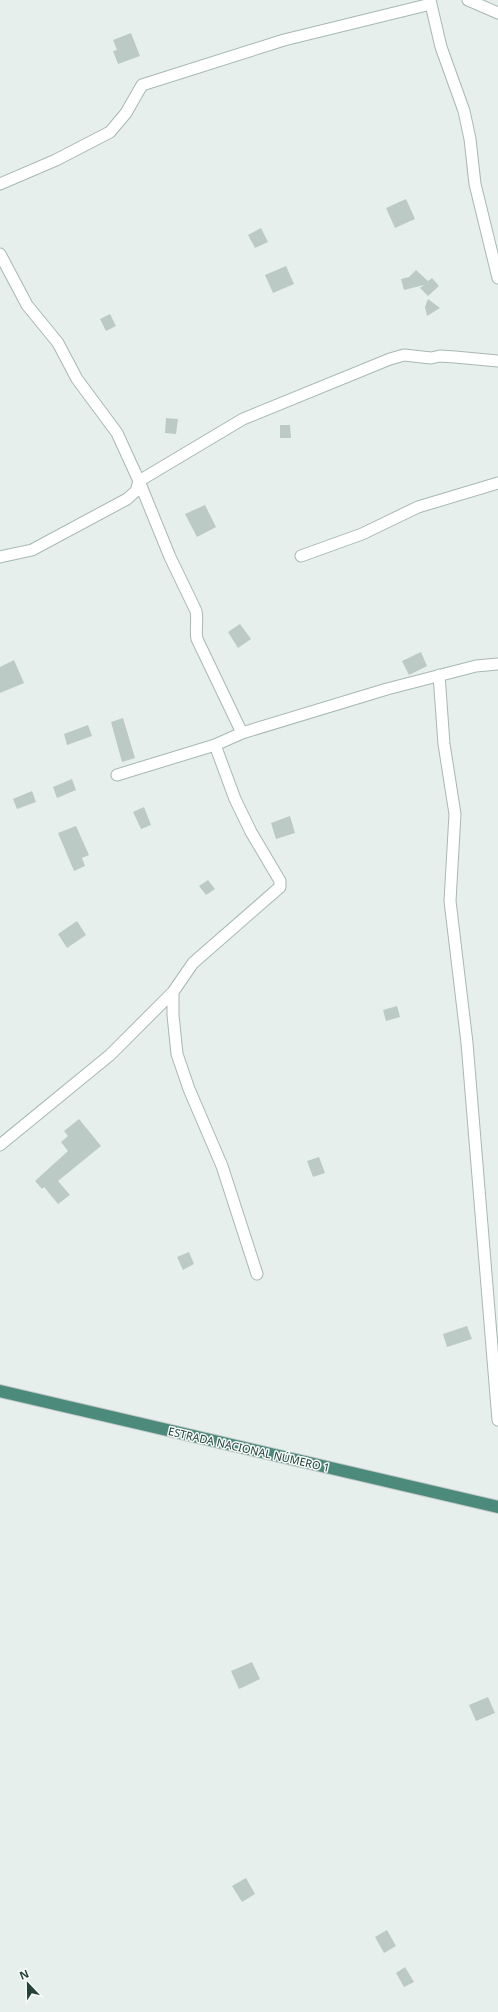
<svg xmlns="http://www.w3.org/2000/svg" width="498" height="2012" font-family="'Noto Sans',sans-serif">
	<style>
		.building { fill: #bbcac4 }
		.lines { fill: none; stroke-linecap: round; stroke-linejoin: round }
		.minor-casing { stroke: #a8b8b2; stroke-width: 13 }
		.trunk-casing { stroke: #c2cac8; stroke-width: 14 }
		.minor { stroke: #fff; stroke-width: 11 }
		.trunk { stroke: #4c8a7c; stroke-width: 12 }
		.labels { text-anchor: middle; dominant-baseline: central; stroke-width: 3; stroke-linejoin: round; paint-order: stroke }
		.street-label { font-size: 11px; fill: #24423a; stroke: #f7fbf9 }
	</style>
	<rect width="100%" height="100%" fill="#e6efeb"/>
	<path class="building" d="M131,33L140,56L118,64L113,51L117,50L113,40Z
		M406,199L415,219L395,228L386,208Z
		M261,228L268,242L255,248L248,235Z
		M286,266L294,284L273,293L265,275Z
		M416,270L428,281L432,278L439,286L428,296L420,288L424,285L404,290L401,279L409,277Z
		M428,299L440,308L427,316L425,307Z
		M110,314L116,326L106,331L100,319Z
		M166,418L178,419L176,434L165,433Z
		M280,425H290L291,438H280Z
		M205,505L216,527L197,537L185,514Z
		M240,624L251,639L238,648L228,632Z
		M421,652L427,666L409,675L402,661Z
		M14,660L24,683L0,693V667Z
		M123,718L135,758L122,762L111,722Z
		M88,725L92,736L67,745L64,734Z
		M72,779L76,790L57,798L53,787Z
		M32,791L36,802L17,809L13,799Z
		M144,807L151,825L141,829L133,812Z
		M290,816L295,833L276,839L271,823Z
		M76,826L89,855L82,858L85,866L74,871L58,833Z
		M208,880L215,889L206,895L199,886Z
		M77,921L86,935L67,948L58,934Z
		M397,1006L400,1017L386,1021L383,1010Z
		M79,1119L101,1146L58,1181L70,1195L58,1204L44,1187L42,1189L35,1181L68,1151L61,1142L68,1136L64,1131Z
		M319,1157L325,1173L313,1177L307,1161Z
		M189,1252L194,1264L183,1270L177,1257Z
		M467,1326L472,1339L447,1347L443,1334Z
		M252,1662L260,1679L239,1689L231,1671Z
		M488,1697L495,1713L476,1721L469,1705Z
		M246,1878L255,1894L242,1902L232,1886Z
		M387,1930L396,1946L384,1953L375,1937Z
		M405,1967L414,1982L404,1987L396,1973Z"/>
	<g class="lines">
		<g class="minor-casing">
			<path id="minor" d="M430,0L441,47L464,111L470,139L475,184L498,278
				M468,0L498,13
				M0,184L56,160L110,132L126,113L142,85L284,40L431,4
				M0,254L27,305L58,343L77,379L117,433L139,481L170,557L196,611C198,620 195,629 197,639L242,733
				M301,556L362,534L418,507L498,483
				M0,557L32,550L127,499L136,491L139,481L243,419L390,359L404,355L431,358L440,356L455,357L498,361
				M439,675L444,744L455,814L450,901L467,1043L498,1420
				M117,775L215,745L242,733L387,689L476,666L498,664
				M173,992V1015L177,1054L189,1089L222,1166L257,1274
				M0,1145L110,1055L173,992L193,963L280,887V881L251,832L235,799L215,745"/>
		</g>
		<g class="trunk-casing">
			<path id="trunk" d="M0,1391L498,1507"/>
		</g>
		<use href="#minor" class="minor"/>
		<use href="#trunk" class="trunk"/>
	</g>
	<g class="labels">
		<g class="street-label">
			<text transform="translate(249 1449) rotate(13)">ESTRADA NACIONAL NÚMERO 1</text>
		</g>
	</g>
	<g transform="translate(28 1984) rotate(338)" stroke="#f7fbf9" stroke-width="3" paint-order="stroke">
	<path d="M0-3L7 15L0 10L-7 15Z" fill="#24423a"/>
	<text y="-6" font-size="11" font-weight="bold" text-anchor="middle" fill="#24423a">N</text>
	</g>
</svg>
